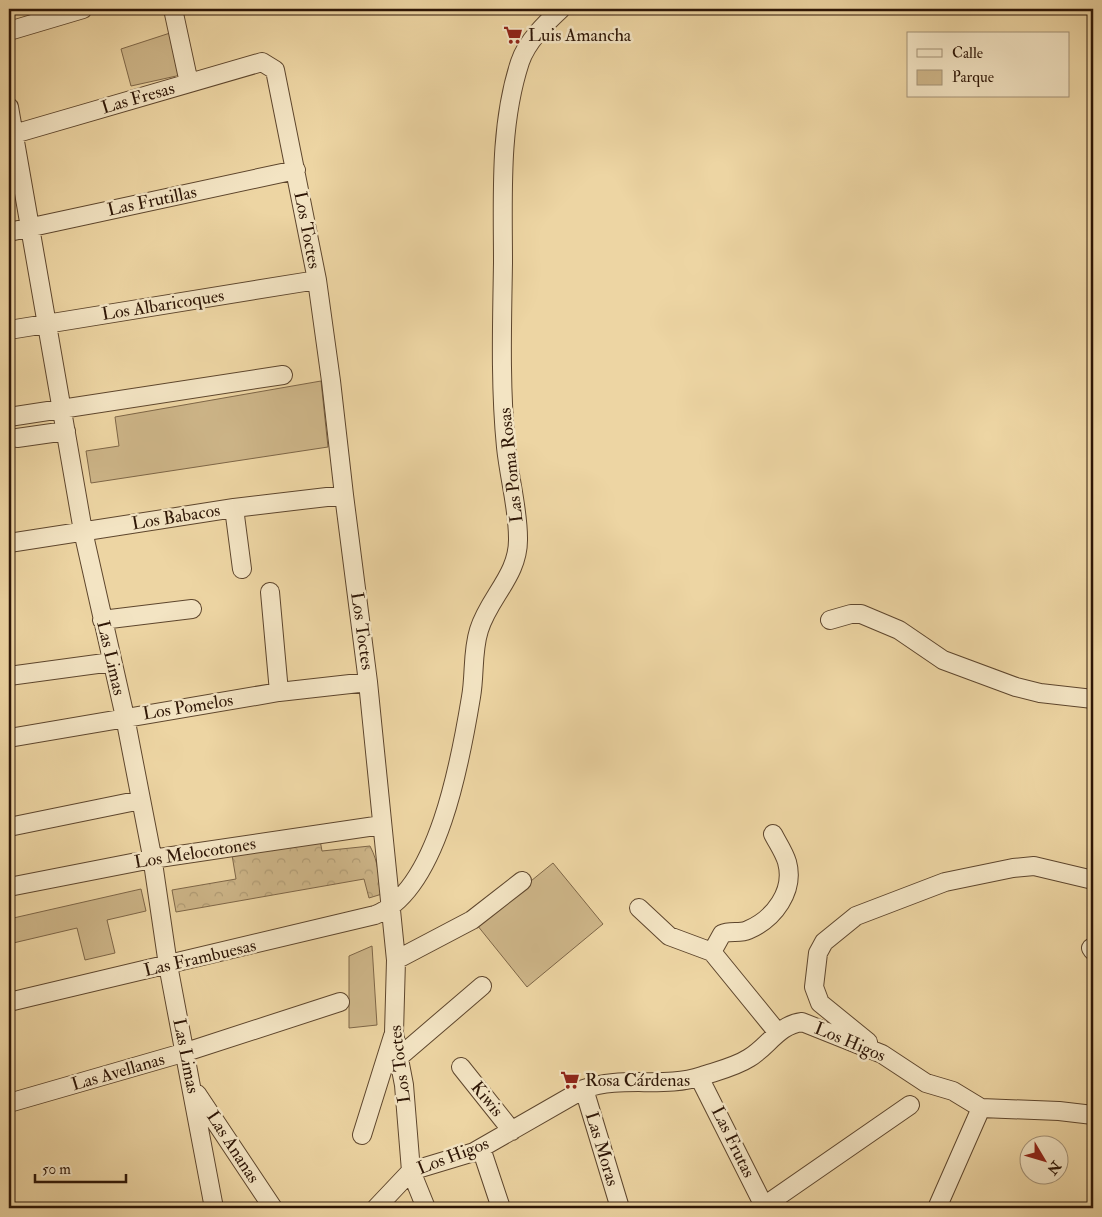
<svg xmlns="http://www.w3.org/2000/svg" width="1102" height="1217" font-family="'IM FELL Double Pica',serif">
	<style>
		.green { fill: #cdb588; stroke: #7e6647 }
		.forest { fill: url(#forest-crowns); stroke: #7e6647 }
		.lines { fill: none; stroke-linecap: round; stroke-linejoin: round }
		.minor-casing { stroke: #5e462d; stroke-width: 20 }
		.minor { stroke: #f3e4c3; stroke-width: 18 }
		.labels { text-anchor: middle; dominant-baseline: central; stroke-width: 5; stroke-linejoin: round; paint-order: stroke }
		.poi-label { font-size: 18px; fill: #2e1606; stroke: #f3e4c3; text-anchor: start }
		.street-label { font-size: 18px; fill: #2e1606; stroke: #f3e4c3 }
	</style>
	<defs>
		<pattern id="forest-crowns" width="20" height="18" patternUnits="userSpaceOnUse" patternTransform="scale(1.25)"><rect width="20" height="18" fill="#cdb588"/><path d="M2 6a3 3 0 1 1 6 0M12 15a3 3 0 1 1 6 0" fill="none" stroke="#b09b74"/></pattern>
	</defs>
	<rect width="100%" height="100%" fill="#edd5a3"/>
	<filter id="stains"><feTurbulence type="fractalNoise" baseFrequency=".004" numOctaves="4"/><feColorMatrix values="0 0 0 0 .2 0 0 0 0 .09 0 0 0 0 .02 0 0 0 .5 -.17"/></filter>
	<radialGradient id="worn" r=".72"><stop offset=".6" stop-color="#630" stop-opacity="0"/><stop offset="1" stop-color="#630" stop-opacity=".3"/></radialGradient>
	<path class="green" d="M170,33L181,75L131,86L121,49Z
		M321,381L328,447L91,483L86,451L119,446L115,417Z
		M553,863L603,924L527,987L477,925Z
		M141,889L146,911L107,920L115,953L85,960L77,928L9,944V919Z
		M372,946L377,1025L349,1028V956Z"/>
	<path class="forest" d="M320,840L322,851L370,846C379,863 378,876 382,894L369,898L364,879L176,912L172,890L236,879L232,855Z"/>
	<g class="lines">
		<g class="minor-casing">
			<path id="minor" d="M173,9L189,83
				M9,31L83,9
				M9,107L83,531L125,717L152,856L168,965L214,1208
				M14,134L262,62L275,70L317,280L331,381L344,495L368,682L396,960L394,1033L404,1085L411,1171L426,1208
				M9,232L296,170
				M9,330L317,280
				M9,417L283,375
				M17,438L66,431
				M234,508L242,569
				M9,543L234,508L344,495
				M270,592L279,692
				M102,620L192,609
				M830,620L851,614H861L899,630L943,660L1016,687L1040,693L1093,699
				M9,676L112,662
				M9,738L279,692L368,682
				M9,827L141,800
				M9,887L152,859L382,825
				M639,908L669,936L712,952L778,1033
				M1093,947L1091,948L1093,951
				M712,952L722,934C730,930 740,934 748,930C774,919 795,891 787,862C784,852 777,842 773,834
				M396,960L472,920L522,881
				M9,1002L375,915C438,891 461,758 471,697C475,675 472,652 479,630C489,597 519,575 518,538C518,508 509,477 506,447C500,386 502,324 503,263C503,196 499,126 520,62C527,41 546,23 561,9
				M868,1042L820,1003L814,987L818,953L824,942L856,916L945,882L1013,868L1034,866L1093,880
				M398,1058L482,986
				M461,1067L512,1131
				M699,1077L765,1208
				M584,1089L620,1208
				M197,1094L273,1208
				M9,1103L186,1052L340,1002
				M362,1135L393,1036
				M481,1148L501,1208
				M764,1206L910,1105
				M376,1208L411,1171L474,1152L584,1089C622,1075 664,1089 702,1076C717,1071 735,1067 749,1058C768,1047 778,1025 802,1022L882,1054L926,1083L953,1091L981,1108L1059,1111L1093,1115
				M937,1208L981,1108"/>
		</g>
		<use href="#minor" class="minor"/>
	</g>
	<defs>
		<g id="supermarket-bare" transform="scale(1.5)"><path d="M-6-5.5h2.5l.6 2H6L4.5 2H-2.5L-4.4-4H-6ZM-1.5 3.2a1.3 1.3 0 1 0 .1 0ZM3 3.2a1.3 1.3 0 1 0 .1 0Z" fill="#8f2418" stroke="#f3e4c3" stroke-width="2.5" paint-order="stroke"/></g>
	</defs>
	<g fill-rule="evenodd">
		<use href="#supermarket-bare" x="513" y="35"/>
		<use href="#supermarket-bare" x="570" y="1080"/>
	</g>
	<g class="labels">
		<g class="poi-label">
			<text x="528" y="35">Luis Amancha</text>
			<text x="585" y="1080">Rosa Cárdenas</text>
		</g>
		<g class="street-label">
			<text transform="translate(138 98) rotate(-16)">Las Fresas</text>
			<text transform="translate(152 201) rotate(-12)">Las Frutillas</text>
			<text transform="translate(307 230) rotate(79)">Los Toctes</text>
			<text transform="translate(163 305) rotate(-9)">Los Albaricoques</text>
			<text transform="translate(511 465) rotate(-96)">Las Poma Rosas</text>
			<text transform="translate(176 517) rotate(-9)">Los Babacos</text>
			<text transform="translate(362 631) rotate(82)">Los Toctes</text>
			<text transform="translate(111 658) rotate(77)">Las Limas</text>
			<text transform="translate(188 707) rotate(-9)">Los Pomelos</text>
			<text transform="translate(195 853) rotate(-9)">Los Melocotones</text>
			<text transform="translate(200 958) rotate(-13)">Las Frambuesas</text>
			<text transform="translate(850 1042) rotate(23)">Los Higos</text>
			<text transform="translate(186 1056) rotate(79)">Las Limas</text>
			<text transform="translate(400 1064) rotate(-97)">Los Toctes</text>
			<text transform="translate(118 1072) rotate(-16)">Las Avellanas</text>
			<text transform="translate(487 1099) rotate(51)">Kiwis</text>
			<text transform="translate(733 1142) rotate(64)">Las Frutas</text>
			<text transform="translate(233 1147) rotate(57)">Las Ananas</text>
			<text transform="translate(602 1149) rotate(73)">Las Moras</text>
			<text transform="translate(453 1156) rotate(-21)">Los Higos</text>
		</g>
	</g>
	<rect width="1102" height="1217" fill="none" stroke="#edd5a3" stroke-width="30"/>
	<rect x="10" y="10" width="1082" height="1197" fill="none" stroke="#2e1606" stroke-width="2.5"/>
	<rect x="15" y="15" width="1072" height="1187" fill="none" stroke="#2e1606"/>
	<rect x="907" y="32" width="162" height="65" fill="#f3e4c3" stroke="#a49277"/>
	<rect x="917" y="49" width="25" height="8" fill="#f3e4c3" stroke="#a49277"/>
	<text x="952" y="58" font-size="15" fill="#2e1606">Calle</text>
	<rect x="917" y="70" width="25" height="15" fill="#cdb588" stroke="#a49277"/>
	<text x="952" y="82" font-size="15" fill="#2e1606">Parque</text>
	<g transform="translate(1044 1160) rotate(128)"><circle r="24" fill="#f3e4c3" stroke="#a49277"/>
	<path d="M0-4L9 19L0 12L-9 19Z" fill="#8f2418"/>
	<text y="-8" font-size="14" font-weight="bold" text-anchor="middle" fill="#2e1606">N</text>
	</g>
	<path d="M35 1174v8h91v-8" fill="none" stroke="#2e1606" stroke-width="2.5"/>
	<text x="42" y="1174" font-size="15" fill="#2e1606" stroke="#f3e4c3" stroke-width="4" paint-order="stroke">50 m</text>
	<rect width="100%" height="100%" filter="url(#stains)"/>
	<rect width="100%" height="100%" fill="url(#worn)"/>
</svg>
